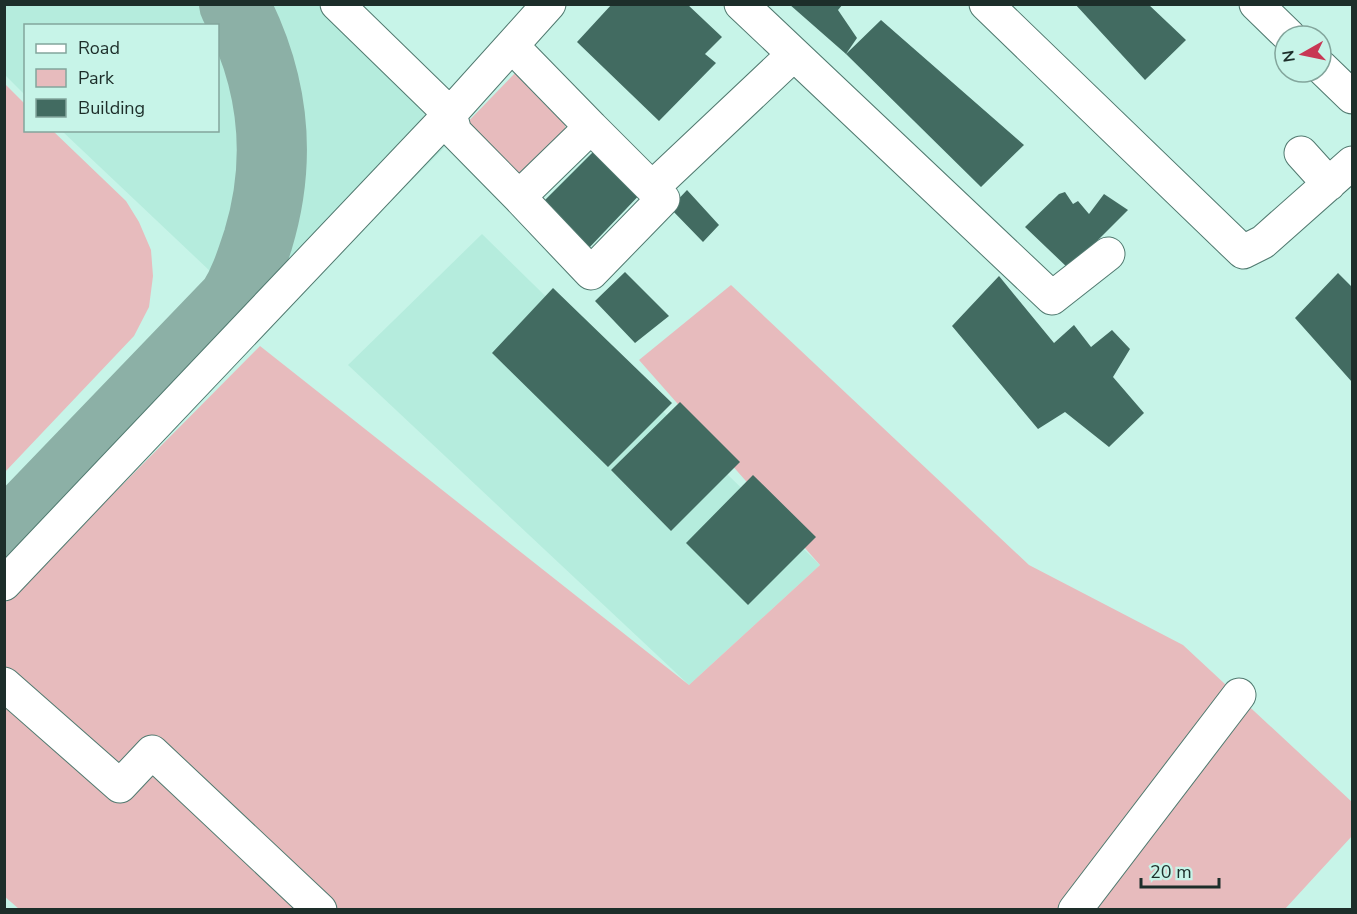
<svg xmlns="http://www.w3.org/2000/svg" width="1357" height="914" font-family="'Nunito Sans',sans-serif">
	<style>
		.built { fill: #b5ecdd }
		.green { fill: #e7bbbd }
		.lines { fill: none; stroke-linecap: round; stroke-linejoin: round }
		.taxiway { stroke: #8cb0a6; stroke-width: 70 }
		.building { fill: #426b61 }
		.minor-casing { stroke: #50796f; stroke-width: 35 }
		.minor { stroke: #fff; stroke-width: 33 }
	</style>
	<rect width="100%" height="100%" fill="#c7f4e8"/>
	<path class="built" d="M4,5H318L455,137L267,325L62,131L218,130V26H26L25,95L5,75Z
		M482,234L820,565L689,685L348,365Z"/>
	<path class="green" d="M518,70L563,111L566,131L525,173H505L460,130Z
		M5,84L25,104L26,130L53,131L126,201L139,222L151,250L153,276L149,307L134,336L5,472Z
		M731,285L1029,565L1183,645L1352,802V836L1285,909H19L4,896V604L260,346L689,685L820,565L639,360Z"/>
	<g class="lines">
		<path class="taxiway" d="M4,538L233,300C245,281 251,261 258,240C283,158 274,80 234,4"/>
	</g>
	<path class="building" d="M612,4H687L722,37L705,54L716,63L659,121L577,42Z
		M789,4H843L838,10L857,38L846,54Z
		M1075,4H1148L1186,40L1145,80Z
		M881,20L1024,145L981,187L846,54Z
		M598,147L645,189L588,249L541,204Z
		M687,190L719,225L703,242L670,208Z
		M1065,192L1073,204L1078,201L1089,214L1104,194L1128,210L1069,269L1025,227L1059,194Z
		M625,272L669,316L635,343L595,301Z
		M1338,273L1352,287V382L1295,318Z
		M999,276L1054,343L1074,325L1091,347L1112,330L1130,349L1113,377L1144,413L1109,447L1065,412L1038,429L952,326Z
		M553,288L672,403L608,467L492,353Z
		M680,402L740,462L671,531L611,470Z
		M753,475L816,537L748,605L686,543Z"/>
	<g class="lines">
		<g class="minor-casing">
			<path id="minor" d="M337,4L450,114L549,4
				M741,4L1052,298L1108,254
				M986,4L1243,252L1263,242L1352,163
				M1256,4L1289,36
				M1321,67L1352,97
				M450,114L455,132L519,197L591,127L512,46
				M1301,153L1329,184
				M652,188L793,55
				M519,197L591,273L663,199L591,127
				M4,584L450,114
				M4,684L120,786L152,752L320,910
				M1075,910L1239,695"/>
		</g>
		<use href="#minor" class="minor"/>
	</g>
	<rect width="1357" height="914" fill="none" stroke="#1d2e2a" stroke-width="12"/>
	<rect x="24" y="24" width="195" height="108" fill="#c7f4e8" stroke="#83a59c" stroke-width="1.5"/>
	<rect x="36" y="44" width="30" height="9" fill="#ffffff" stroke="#83a59c" stroke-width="1.5"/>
	<text x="78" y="54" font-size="18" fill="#1d2e2a">Road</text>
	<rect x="36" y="69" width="30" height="18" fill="#e7bbbd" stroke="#83a59c" stroke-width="1.5"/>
	<text x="78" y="84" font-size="18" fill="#1d2e2a">Park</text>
	<rect x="36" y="99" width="30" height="18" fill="#426b61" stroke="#83a59c" stroke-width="1.5"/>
	<text x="78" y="114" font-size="18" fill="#1d2e2a">Building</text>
	<g transform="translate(1303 54) rotate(261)"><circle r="28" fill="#c7f4e8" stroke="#83a59c" stroke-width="1.5"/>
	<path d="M0-4.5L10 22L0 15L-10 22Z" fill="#c83754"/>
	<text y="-9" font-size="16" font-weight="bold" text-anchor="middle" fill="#1d2e2a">N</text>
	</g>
	<path d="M1141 878v9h78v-9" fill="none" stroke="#1d2e2a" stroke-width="3"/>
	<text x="1150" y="878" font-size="18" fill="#1d2e2a" stroke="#c7f4e8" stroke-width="4.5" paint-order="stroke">20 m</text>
</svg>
